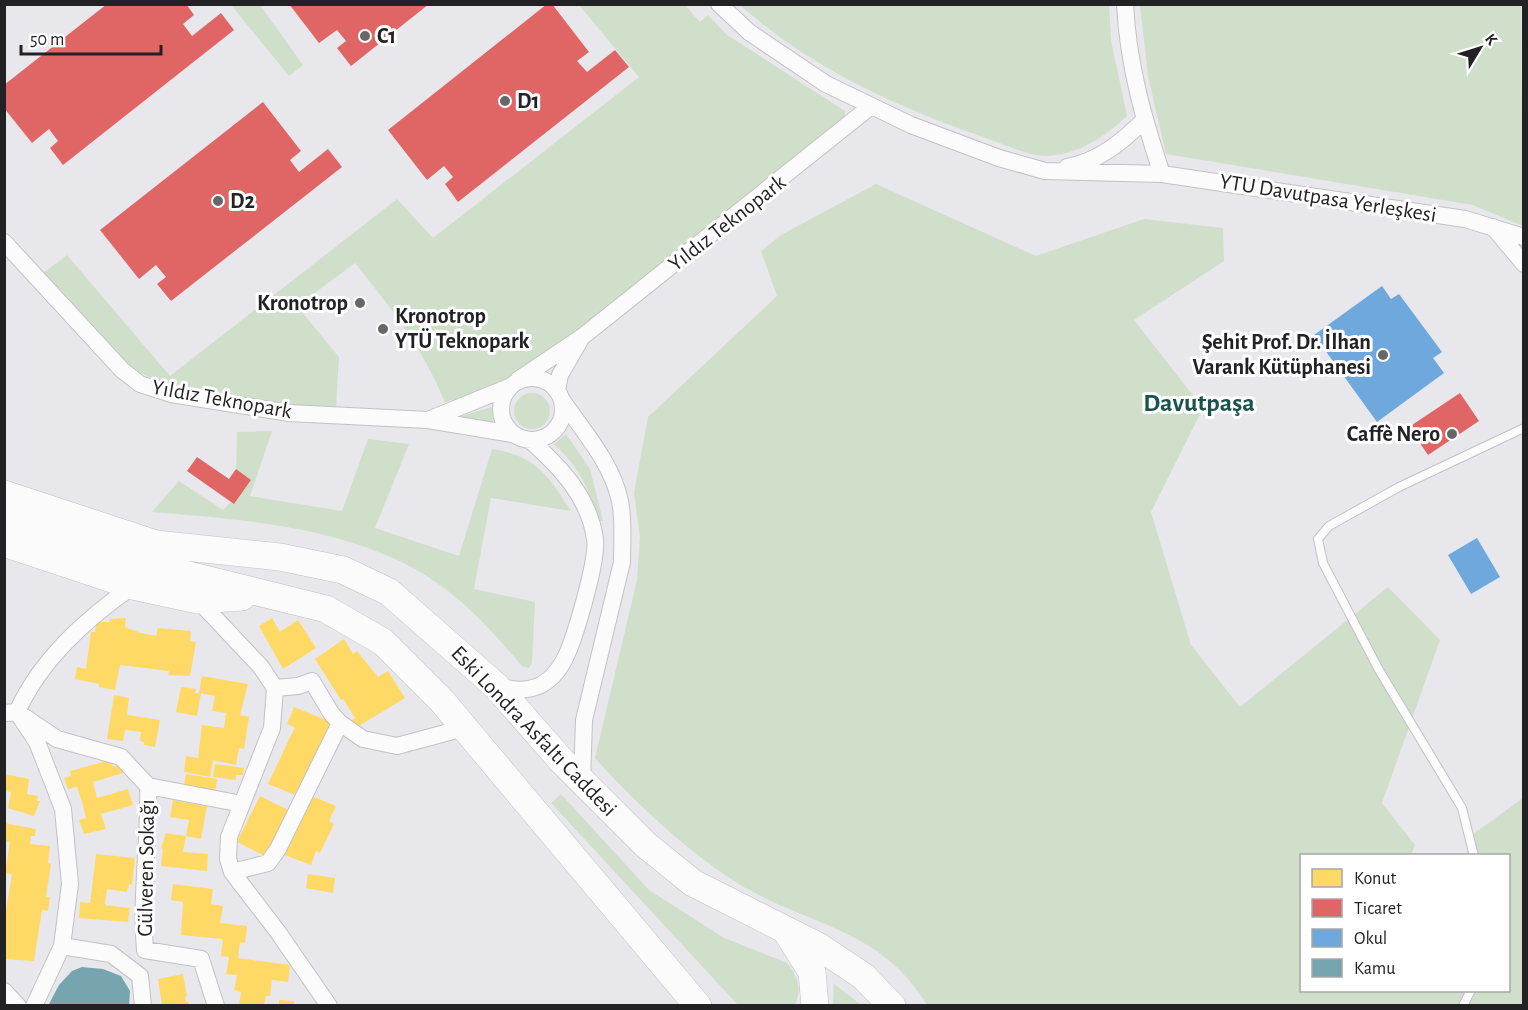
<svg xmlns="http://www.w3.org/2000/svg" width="1528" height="1010" font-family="'Alegreya Sans',sans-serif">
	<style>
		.green { fill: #d0dfca }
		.homes { fill: #ffd966 }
		.shops { fill: #e06666 }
		.schools { fill: #6fa8dc }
		.public { fill: #76a5af }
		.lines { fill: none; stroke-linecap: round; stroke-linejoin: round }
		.service-casing { stroke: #c2c1c4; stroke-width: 10 }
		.minor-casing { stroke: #c2c1c4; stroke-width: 18 }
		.primary-casing { stroke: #c2c1c4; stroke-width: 28 }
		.service { stroke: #fcfbfc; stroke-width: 8 }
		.minor { stroke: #fcfbfc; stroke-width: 16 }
		.primary { stroke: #fcfbfc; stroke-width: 27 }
		.poi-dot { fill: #676669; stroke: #fff; stroke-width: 2 }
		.labels { text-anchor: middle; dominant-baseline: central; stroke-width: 6; stroke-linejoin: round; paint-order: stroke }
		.poi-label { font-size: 22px; font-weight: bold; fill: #222123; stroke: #fff; text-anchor: start }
		.street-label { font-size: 22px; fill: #222123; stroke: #fff }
		.quarter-label { font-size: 26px; font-weight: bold; fill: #1a534b; stroke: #fff }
	</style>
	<rect width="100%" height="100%" fill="#e8e7eb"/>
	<path class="green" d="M231,5H260L303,65L289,76Z
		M579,5H685L700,22L708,15L727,35L845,111V121L540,360L504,385L445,402C422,347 392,309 355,263L297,306L339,357L336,409C271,404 197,404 139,372C106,354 68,303 42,274L67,255L170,376L397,199L433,238L639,77Z
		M740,5H1109L1111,40L1127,116C1106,136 1077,155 1047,156C1030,157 1007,145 991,140C901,109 811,69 740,5Z
		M1140,5H1521L1523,226L1473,205L1166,154L1148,76Z
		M876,184L1036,256L1144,219L1223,228L1224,261L1134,320L1203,408L1151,512L1191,645L1240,707L1388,587L1440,640L1382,803L1415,845L1411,855L1302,856V990H1508V856L1466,855L1473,834L1523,798V1005H927C884,934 822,928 755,893C700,864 636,804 595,758L637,580L640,537L634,493L648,417L777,296L761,251L781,235Z
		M514 411a18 18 0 1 1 36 0a18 18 0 1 1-36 0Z
		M492,407L493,423L451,419Z
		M272,431L250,496L342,511L368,439L409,444L375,528L459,556L492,449C536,456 548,475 571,511L491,498L474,589L535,602L532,663L529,668L522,666C499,639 476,613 448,591C368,528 249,520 152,512L179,481L223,510L231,502L234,504L251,480L236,469L237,432Z
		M566,434L590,469L603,521H598C586,484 583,472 554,444Z
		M561,794L649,890L724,938L787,963C798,976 802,990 795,1005H738L551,803Z
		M834,984L860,1004L862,1005H833Z"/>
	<path class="homes" d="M126,618L125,627L141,633L156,636L158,628L191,631L190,641L196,642L190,676L168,675L169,671L120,665L115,690L99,687V684L75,679L77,667L86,669L91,632H95L97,622H109L110,619Z
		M272,618L280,632L298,620L316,648L283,669L259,626Z
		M344,639L353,654L357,651L378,677L388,671L405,698L352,730L348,723L355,718L343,699L341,700L315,659Z
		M202,676L248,684L240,715L249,717L244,749L239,748L236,765L213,760L210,777L184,772L186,756L198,758L202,725L224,728L226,713L212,711L215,696L199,693Z
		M181,687L196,689L195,693H201L197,716L176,712Z
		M114,695L129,698L127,715L160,720L155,747L144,745V742L140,741L141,732L125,730L123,741L107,739Z
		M294,707L336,724L298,796L268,784L295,727L287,724Z
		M111,760L113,767L120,764L123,773L93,782L97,798L128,789L133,805L101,814L106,829L84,834L79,820L86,818L82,802L77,787L68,789L64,778L71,776L70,771Z
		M215,764L244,768L243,775H236V780L213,777Z
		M4,774L29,779L27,794L38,796L37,801H40L34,816L8,808L11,792L4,791Z
		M186,774L217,779L215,795L183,791Z
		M307,794L336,806L329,821L334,824L320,853L316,851L311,865L282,854Z
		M260,796L292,812L267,857L237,842Z
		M173,800L207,806L201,839L186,836L183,852L208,854L207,871L161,866L163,849L161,848L166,833L186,836L189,820L170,817Z
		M4,823L36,829L35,836H31L30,844L50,846L48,863L51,864L46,897H50L48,911L42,910L34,961L4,959V923L12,874L5,873L10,842H4Z
		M96,854L135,858L132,885L129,884L127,892L107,889L105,905L130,908L128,922L79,918L80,902L90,903Z
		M308,874L335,878L333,893L306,888Z
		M173,884L213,889L211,904L223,906L220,923L247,926L245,943L240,942L238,958L290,965L288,982L272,980L270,996H266L264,1005H239L241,992L234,990L237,975L226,974L229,957L221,956L223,939L181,935L183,902L171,900Z
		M183,974L187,996L185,997L186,1002L188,1001L189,1005H162L158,979Z
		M279,1000L294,1001V1005H279Z"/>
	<path class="shops" d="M107,4H186L194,15L183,24L192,36L221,13L234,30L63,165L50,148L58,141L49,129L32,143L4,108V85Z
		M289,4H429L351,66L337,48L346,41L337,30L319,43Z
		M547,4H552L589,52L577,61L587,72L615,50L629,67L458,202L445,184L453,177L444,166L427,180L388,130Z
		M263,102L301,151L290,160L299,172L328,149L342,167L171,301L157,284L166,277L156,265L139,279L100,230Z
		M1460,393L1479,421L1428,455L1409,427Z
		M197,457L229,479L236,469L251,480L234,504L187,471Z"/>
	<path class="schools" d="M1382,286L1391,299L1399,294L1442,352L1433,358L1444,373L1377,422L1314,335Z
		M1477,538L1500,577L1471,594L1448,555Z"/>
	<path class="public" d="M82,967L103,969L121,976L130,991L129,1006H48L59,985L72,971Z"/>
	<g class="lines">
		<g class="service-casing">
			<path id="service" d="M1474,856L1462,808L1379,670L1323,563L1318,539L1329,526L1399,487L1524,428
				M1463,1006L1471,990"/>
		</g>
		<g class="minor-casing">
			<path id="minor" d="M719,4L749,32L826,84L911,125L999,158L1045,171L1162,174L1465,219L1524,237
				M1125,4C1128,64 1143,117 1162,174
				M1067,167C1098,162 1123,141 1144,120
				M1493,227L1524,264
				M4,242L122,370L140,384L171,394L289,413L428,420L512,434
				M501 409a31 31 0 1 1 62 0a31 31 0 1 1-62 0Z
				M518,380L582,337L870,107
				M557,390L560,375L579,342
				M562,400C583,431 612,463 620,501C624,520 622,543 622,562L584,720L582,782
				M428,420L509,387
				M198,600L261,667L275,688L272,728L229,837L228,859L232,872L278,932L329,1006
				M496,686C513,690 525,692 541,685C550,680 558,671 563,662C574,643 598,560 595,539C589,497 561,468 531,441
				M275,688L298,686L312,681L331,713L340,723L363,739L397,746L464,728
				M4,713L17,712L57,739L121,757L148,786L242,804
				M148,786C150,841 140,895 145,950L201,959L216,1006
				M232,872L268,863L278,849L340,723
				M62,946L111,954L140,976L143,1006
				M4,991L18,1006
				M34,1006L62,946L70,884L63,809L37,742L17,712C41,659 86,619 133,586"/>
		</g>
		<g class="primary-casing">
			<path id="primary" d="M4,494L156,544L280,557L343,570L389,592L496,686L561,760L646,845L693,883L818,946L863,976L892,1006
				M4,517L152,566L326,609L383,642L442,701L698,1006
				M4,543L133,586L198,600L242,597
				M786,931L812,972L815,1006"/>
		</g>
		<use href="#service" class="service"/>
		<use href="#minor" class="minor"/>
		<use href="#primary" class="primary"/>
	</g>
	<g class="poi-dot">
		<circle cx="365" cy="36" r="6"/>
		<circle cx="505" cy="101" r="6"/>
		<circle cx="218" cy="201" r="6"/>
		<circle cx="360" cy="303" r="6"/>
		<circle cx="383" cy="329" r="6"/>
		<circle cx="1383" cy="355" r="6"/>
		<circle cx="1452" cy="434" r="6"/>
	</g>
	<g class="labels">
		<g class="poi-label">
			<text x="377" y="36">C1</text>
			<text x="517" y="101">D1</text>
			<text x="230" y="201">D2</text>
			<text x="348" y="303" text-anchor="end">Kronotrop</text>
			<text x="395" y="316">Kronotrop<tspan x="395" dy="25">YTÜ Teknopark</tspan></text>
			<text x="1371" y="342" text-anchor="end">Şehit Prof. Dr. İlhan<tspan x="1371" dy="25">Varank Kütüphanesi</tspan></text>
			<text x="1440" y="434" text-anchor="end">Caffè Nero</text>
		</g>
		<g class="street-label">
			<text transform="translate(1328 198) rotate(9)">YTU Davutpasa Yerleşkesi</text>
			<text transform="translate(727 223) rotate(-38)">Yıldız Teknopark</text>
			<text transform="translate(222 399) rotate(10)">Yıldız Teknopark</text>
			<text transform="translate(534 731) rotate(46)">Eski Londra Asfaltı Caddesi</text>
			<text transform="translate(146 868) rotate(-89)">Gülveren Sokağı</text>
		</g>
		<g class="quarter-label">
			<text x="1199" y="403">Davutpaşa</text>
		</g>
	</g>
	<rect width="1528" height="1010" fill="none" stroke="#222123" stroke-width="12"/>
	<rect x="1300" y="854" width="210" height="138" fill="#ffffff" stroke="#a7a6a7" stroke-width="1.5"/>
	<rect x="1312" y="869" width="30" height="18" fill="#ffd966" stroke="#a7a6a7" stroke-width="1.5"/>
	<text x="1354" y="884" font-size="18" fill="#222123">Konut</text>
	<rect x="1312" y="899" width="30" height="18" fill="#e06666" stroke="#a7a6a7" stroke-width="1.5"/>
	<text x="1354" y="914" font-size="18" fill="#222123">Ticaret</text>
	<rect x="1312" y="929" width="30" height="18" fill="#6fa8dc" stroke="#a7a6a7" stroke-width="1.5"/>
	<text x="1354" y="944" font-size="18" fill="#222123">Okul</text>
	<rect x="1312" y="959" width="30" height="18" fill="#76a5af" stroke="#a7a6a7" stroke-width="1.5"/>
	<text x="1354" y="974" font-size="18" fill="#222123">Kamu</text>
	<g transform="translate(1480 48) rotate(52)" stroke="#ffffff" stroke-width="4.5" paint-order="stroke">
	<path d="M0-4.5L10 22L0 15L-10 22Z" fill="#222123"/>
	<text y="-9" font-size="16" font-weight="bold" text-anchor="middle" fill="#222123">K</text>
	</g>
	<path d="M21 45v9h140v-9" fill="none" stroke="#222123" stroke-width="3"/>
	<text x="30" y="45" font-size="18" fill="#222123" stroke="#ffffff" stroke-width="4.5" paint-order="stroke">50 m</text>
</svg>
